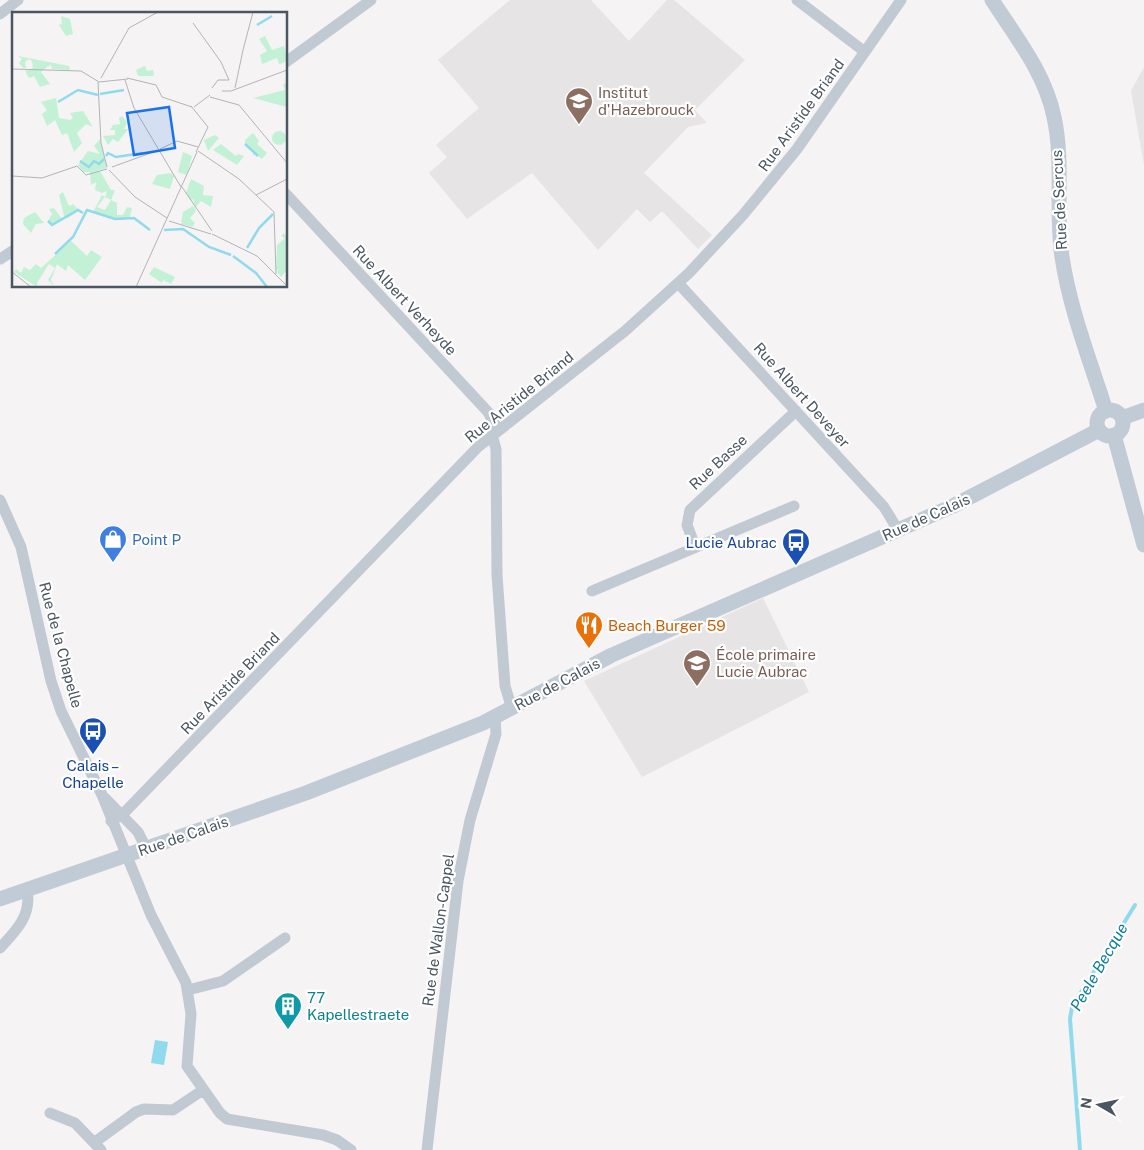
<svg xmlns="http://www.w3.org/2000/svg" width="1144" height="1150" font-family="'Public Sans',sans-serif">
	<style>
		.education { fill: #e6e4e5 }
		.water { fill: #90daee }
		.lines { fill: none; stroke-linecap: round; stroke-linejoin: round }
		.stream { stroke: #90daee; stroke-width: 4 }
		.street { stroke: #c1cad2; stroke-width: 11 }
		.secondary { stroke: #c1cbd6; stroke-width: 15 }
		.labels { text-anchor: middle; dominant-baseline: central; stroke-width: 4.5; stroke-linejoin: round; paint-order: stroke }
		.education-label { font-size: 15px; fill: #785e54; stroke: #fff; text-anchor: start }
		.street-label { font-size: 15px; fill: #4a5661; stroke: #fff }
		.shop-label { font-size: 15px; fill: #366cbe; stroke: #fff; text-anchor: start }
		.transit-label { font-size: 15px; fill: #164399; stroke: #fff; text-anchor: end }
		.food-label { font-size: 15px; fill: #c56008; stroke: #fff; text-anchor: start }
		.culture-label { font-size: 15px; fill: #0d838f; stroke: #fff; text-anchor: start }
		.water-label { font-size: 16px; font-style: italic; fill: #0c7c9b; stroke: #fff }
		.inset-river { fill: none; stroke: #90daee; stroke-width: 2.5 }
		.inset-road { fill: none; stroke: #b1b4b9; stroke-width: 1 }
		.view { fill: #1a73e8; fill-opacity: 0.15; stroke: #1a73e8; stroke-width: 2.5 }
		.inset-edge { fill: none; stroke: #4a5661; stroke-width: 2.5 }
	</style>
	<rect width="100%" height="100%" fill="#f5f3f3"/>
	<path class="education" d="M510,0H591L629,41L667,0H674L745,60L695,110L707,123L688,127L644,173L712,235L698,249L662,211L650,222L637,209L598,250L532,173L467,219L429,173L447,157L436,145L479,108L438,60Z
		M1144,67V165L1131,91Z
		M763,598L809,692L642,777L584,681Z"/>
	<path class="water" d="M155,1040L168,1042L164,1065L151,1063Z"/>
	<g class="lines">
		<path class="stream" d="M1080,1150L1070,1019L1072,1007L1135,905"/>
		<path class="street" d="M797,0L865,52
			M0,14L18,0
			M286,62L371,0
			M286,194L488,412L498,430
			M0,259L14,250
			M679,284L884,507L898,530
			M492,435L496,449L497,575L505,686L512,709
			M0,500L21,547L51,681L61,711L102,795L151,915L186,983L191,1014L187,1066L220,1113L227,1119L323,1135L337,1140L351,1150
			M695,546L687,525L690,510L796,411
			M592,591L794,506
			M105,798L138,832L146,848
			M111,821L122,815L478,447L625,331L689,273L743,215L797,149L901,0
			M0,948C16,931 32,915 27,890
			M188,990L223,981L285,938
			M50,1113L75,1123L101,1150
			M95,1142L136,1112L144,1109L173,1110L203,1090
			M427,1150L458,881L470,820L496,734L495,717"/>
		<path class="secondary" d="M992,0C1016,37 1045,73 1054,117C1064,162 1055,211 1062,257C1070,310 1090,360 1106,411
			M1097 423a13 13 0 1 1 26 0a13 13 0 1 1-26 0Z
			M1122,418L1144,410
			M1114,435L1144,545
			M0,899L306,793L483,723L612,655L953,506L1099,430"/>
	</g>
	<defs>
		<g id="school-pin" transform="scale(1.4375)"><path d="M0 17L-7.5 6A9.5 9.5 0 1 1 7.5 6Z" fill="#8d6e63" stroke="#fff"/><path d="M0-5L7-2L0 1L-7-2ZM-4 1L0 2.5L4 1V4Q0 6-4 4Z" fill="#fff"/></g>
		<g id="shop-pin" transform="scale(1.4375)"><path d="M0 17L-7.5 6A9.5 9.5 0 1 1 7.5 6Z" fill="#3f7fe0" stroke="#fff"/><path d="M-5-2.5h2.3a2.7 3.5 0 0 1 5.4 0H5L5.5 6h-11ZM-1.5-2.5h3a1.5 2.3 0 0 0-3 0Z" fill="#fff"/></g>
		<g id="bus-pin" transform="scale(1.4375)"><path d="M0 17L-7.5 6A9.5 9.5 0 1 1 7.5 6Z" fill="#1a4fb4" stroke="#fff"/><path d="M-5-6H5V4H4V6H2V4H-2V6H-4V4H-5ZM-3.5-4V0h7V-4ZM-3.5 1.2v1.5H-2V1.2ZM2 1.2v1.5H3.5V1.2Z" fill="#fff"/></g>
		<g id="restaurant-pin" transform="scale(1.4375)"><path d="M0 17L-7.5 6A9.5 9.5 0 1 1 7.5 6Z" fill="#e8710a" stroke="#fff"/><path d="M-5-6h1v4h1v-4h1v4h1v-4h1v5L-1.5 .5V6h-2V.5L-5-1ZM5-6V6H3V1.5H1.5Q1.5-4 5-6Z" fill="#fff"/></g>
		<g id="building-pin" transform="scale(1.4375)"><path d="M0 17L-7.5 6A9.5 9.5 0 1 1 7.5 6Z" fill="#0f9aa8" stroke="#fff"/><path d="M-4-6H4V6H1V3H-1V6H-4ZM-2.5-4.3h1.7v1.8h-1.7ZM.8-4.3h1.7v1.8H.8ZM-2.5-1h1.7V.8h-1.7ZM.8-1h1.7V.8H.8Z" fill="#fff"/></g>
	</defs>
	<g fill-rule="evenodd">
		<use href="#school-pin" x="579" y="101"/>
		<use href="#shop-pin" x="113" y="539"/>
		<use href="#bus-pin" x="796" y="542"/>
		<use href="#restaurant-pin" x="589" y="625"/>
		<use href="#school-pin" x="697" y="663"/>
		<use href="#bus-pin" x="93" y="731"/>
		<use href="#building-pin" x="288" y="1006"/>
	</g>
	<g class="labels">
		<g class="education-label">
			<text x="598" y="92">Institut<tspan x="598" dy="17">d'Hazebrouck</tspan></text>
			<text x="716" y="654">École primaire<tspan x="716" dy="17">Lucie Aubrac</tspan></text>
		</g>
		<g class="street-label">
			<text transform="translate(801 115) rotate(-54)">Rue Aristide Briand</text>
			<text transform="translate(1059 200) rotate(-93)">Rue de Sercus</text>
			<text transform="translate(405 300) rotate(47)">Rue Albert Verheyde</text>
			<text transform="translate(802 395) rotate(48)">Rue Albert Deveyer</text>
			<text transform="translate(519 397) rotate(-39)">Rue Aristide Briand</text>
			<text transform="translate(718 462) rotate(-43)">Rue Basse</text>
			<text transform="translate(926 517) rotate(-24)">Rue de Calais</text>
			<text transform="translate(61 645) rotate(75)">Rue de la Chapelle</text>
			<text transform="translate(230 683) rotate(-46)">Rue Aristide Briand</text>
			<text transform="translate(557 684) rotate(-28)">Rue de Calais</text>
			<text transform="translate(183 836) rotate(-19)">Rue de Calais</text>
			<text transform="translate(438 930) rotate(-82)">Rue de Wallon-Cappel</text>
		</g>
		<g class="shop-label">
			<text x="132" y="539">Point P</text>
		</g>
		<g class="transit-label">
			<text x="777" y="542">Lucie Aubrac</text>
			<text x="93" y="765" text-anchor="middle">Calais –<tspan x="93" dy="17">Chapelle</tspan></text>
		</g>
		<g class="food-label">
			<text x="608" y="625">Beach Burger 59</text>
		</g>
		<g class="culture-label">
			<text x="307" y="997">77<tspan x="307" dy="17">Kapellestraete</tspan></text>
		</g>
		<g class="water-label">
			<text transform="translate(1099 967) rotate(-60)">Peele Becque</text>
		</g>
	</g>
	<g transform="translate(12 12)">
		<rect width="275" height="275" fill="#f5f3f3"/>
		<path d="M49,4L58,7L61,22L54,24L47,13L50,12ZM253,24L260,38L272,34L275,47L272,51L267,52L265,46L250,52L248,43L255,39L247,27ZM6,44L57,54L58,58L40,57L39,53L35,55L29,60L38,72L28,75L22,64L17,66L13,59L21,56L20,49L17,47L13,50L14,56H11L7,51L10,47ZM133,54L135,59L141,58L142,64H126L124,58ZM275,71V95L241,86L273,78L271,72ZM44,86L47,106L58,108L61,106L58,101L71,99L81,115L74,112L65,121L70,131L62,140L55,121L50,123L43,108L35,114L30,102L35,98L29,90ZM110,104L115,110L112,117H116L106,130L101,127L96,133L91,124L103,123V118H98L101,113L108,112L107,106ZM260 126a7 7 0 1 1 14 0a7 7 0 1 1-14 0ZM241,121L247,129L245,132L255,141L250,147L243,142L241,144V139L233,132V128ZM203,123L207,126L196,139L192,128ZM88,127L95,156L81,160L88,159L99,178H103L99,188L93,185L95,179L90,181L83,178L84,170L79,173L78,160H71L66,153L76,139L88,142L82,134ZM209,132L224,144L226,142L232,144L225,153L201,138ZM171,140L180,144L175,163L166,160ZM159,161L162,164L158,177L140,172L145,163ZM179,167L192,174L191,183L201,184L199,195L189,189L183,196L181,187L178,188L174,181ZM51,180L57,194L61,192L71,202L66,199L56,206L52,204L47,183ZM90,183L93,185L85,195L93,198L99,188L105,191V203H111L115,195L120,196L118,205L104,207L81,200ZM181,194L184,199L178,206L183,211L180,215L169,212L171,200ZM42,196L51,208L40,213L36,209L40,202L37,197ZM23,200L32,211L24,212L19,221L11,212L12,206ZM272,221L275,225V258L269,265L265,260L267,257L264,259L265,233L273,226L269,224ZM59,229L75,244L79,238L90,245L73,268L56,253L54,259L45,252L39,268L42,274L36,268L43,256L37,252L25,271V275L2,260L4,257L9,261L12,255L18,258L24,252L29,256ZM142,255L163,265L159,272L151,268L150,271L137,262Z" fill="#c3f1d5"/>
		<path class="inset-river" d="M245,13L260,4M88,82L112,78M46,90L66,78L86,83M233,132L246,144M94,144L96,141L104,145L131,141M68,149L77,155L82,149L87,152L92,147M36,209L40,213L66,198L71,201M152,218L171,217L197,235L219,243M235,236L247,216L261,202M43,242L61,225L75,198L103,207L122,206L138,218M221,244L244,261L255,275"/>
		<path class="inset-road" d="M181,11L209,50M231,38L241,0M0,57L69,59L87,70L116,67M89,66L117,16L146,0M115,66L144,73M113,68L122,96L169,175M86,70L89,131L95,155M144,73L150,85L180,95M200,76L206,68H217L209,50M223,76L231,38M210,79H219L275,58M198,85L227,93L275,151M179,94L196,115L184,140M182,95L198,83M148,137L165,129L186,135M186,139L227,167L262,200L264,262M100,155L147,138M97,158L123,185L155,206M0,164L30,166L65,154L74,163L95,157M170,175L200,219M244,183L275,167M157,209L199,222M200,222L245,244L275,274M0,260L19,275M124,275L185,140"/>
		<path class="view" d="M157,95L163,136L122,143L115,101Z"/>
		<rect width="275" height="275" class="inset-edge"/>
	</g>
	<g transform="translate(1099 1105) rotate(279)" stroke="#ffffff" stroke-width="4" paint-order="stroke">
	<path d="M0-4L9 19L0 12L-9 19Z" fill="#4a5661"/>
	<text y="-8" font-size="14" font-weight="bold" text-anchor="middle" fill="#4a5661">N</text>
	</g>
</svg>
